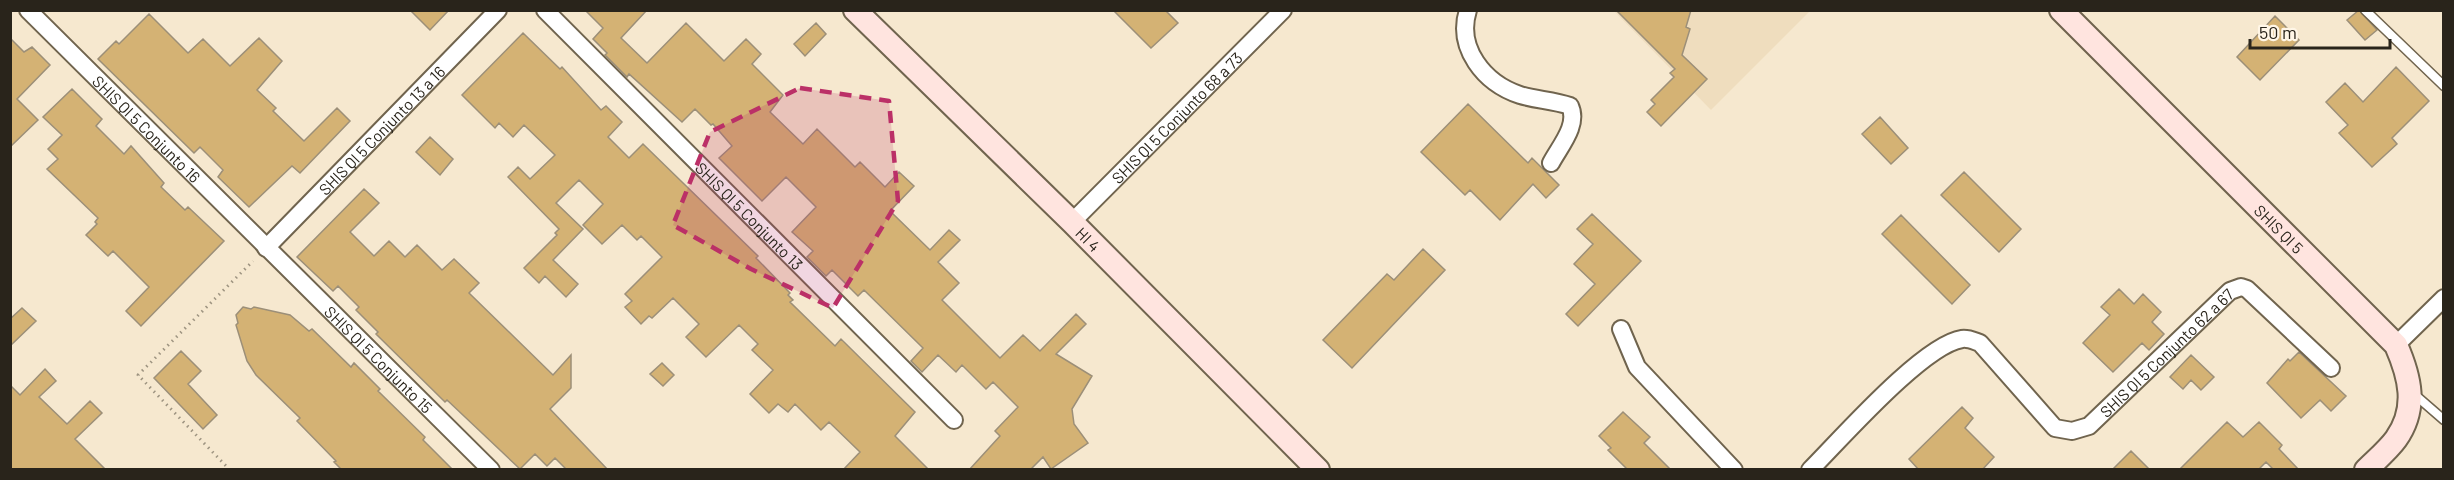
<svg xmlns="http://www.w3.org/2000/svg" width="2454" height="480" font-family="Barlow,sans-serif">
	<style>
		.built { fill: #efddbe }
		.building { fill: #d4b274; stroke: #9c8f78; stroke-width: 1.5 }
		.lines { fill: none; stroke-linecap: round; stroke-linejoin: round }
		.lane-casing { stroke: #70644e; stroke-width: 11 }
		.street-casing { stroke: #70644e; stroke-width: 20 }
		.secondary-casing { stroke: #70644e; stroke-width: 26 }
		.path { stroke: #9e9481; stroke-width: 3; stroke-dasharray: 1.5 4.5; stroke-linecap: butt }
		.lane { stroke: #fff; stroke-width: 8 }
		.street { stroke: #fff; stroke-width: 16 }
		.secondary { stroke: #ffe4df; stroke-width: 22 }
		.marked { fill: #bb3067; fill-opacity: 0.2; stroke: #bb3067; stroke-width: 4.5; stroke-dasharray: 12 8; stroke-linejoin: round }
		.labels { text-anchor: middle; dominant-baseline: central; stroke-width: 5; stroke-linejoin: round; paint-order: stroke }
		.street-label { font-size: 16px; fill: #29241b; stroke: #fff6e7 }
	</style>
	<rect width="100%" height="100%" fill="#f6e8cf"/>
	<path class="built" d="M1614,11H1810L1711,110Z"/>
	<path class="building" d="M410,10H449L430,30Z
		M585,10H647L621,38L647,63L686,23L724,61L746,39L761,54L752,64L783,95L770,112L803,144L817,129L855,167L860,162L885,187L899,172L914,186L890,211L930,250L949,230L960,240L938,262L959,283L942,300L1000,358L1023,335L1040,351L1076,314L1086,324L1056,354L1092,376L1072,409L1074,424L1088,443L1051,469L1043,457L1030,470H969L1000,436L995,431L1018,407L993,382L986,389L962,365L956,372L938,355L922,372L911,361L923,348L864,290L858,296L832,270L826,276L807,257L813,251L792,232L816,207L786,177L762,201L719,158L732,146L713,124L711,125L695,109L682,122L629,74L627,77L605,55L607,53L593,39L603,28Z
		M1113,10H1165L1178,23L1151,48Z
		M1616,10H1691L1686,27L1690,29L1682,55L1707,79L1661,126L1647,112L1655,104L1651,100L1674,77L1670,73L1675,69Z
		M2359,10L2377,30L2365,40L2347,20Z
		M149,14L188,53L203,39L230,66L259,38L282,61L257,90L276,108L273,111L304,141L337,108L350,121L300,173L292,166L249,207L218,177L223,170L200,147L194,153L98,59L116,41L119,44Z
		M2275,16L2299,40L2260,80L2237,57Z
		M816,23L826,34L805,56L794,44Z
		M523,33L560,69L562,67L601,110L606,106L622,122L608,137L629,158L643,144L758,256L756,258L790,293L788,295L793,300L790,302L835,346L841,339L915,412L895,436L929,470H843L860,452L829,422L821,430L795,404L788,412L778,404L769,413L750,394L773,370L752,350L758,344L739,325L706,357L686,337L699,324L673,298L652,318L649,316L641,324L625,307L632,301L625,294L662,257L641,236L637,240L622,225L602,244L583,225L603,204L579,180L556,203L583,229L553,260L578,284L566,297L545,276L539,283L524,268L557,235L555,233L559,229L508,177L518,167L530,179L555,155L524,125L513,137L499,123L495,128L462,95Z
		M10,38L24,52L32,47L50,65L17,99L38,120L10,147Z
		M2396,67L2429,101L2392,138L2397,144L2372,167L2339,133L2348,125L2326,102L2345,83L2363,102Z
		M72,89L102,119L96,126L124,154L131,146L164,183L161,187L185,210L188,207L224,241L141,326L126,311L149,287L113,251L108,256L86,235L97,224L95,222L98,218L47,169L58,159L48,149L62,135L43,117Z
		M1468,104L1528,163L1532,158L1559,185L1546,198L1533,184L1500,220L1470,190L1465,195L1421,152Z
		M1880,117L1908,148L1891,164L1862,134Z
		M430,137L453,159L440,175L416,152Z
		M1964,172L2021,229L1999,252L1941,195Z
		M364,189L379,203L350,232L374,256L389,241L405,257L417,245L442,270L454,259L479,283L469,293L553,375L571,355V388L550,409L608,470H567L555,458L547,466L535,454L520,469L447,400L445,402L376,334L378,332L356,310L359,307L338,286L333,291L297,257Z
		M1592,214L1641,261L1578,326L1566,314L1595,284L1574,264L1593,244L1577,229Z
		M1901,215L1970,285L1952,304L1882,234Z
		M1423,249L1445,270L1352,368L1323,340L1387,274L1394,280Z
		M2119,289L2134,304L2143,294L2161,312L2152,322L2164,334L2149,350L2142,343L2113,372L2083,343L2110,315L2101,307Z
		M243,307L251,309L254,307L290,315L309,331L312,329L351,367L354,363L380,389L378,391L425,437L423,440L453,470H342L334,462L336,461L297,421L300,418L256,375L247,361L236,325L238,323L236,315Z
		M22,308L36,321L10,346V319Z
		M181,351L201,371L188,384L217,415L203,429L154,378Z
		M2299,352L2346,396L2331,411L2320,400L2301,418L2267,383L2288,359L2290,361Z
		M2191,355L2214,377L2201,390L2191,380L2183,389L2170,377Z
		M662,363L674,375L663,386L650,374Z
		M45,369L56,381L39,397L67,424L90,401L102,413L75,439L106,470H10V385L20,395Z
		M1962,407L1973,418L1965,428L1994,457L1982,470H1919L1909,459Z
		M1623,412L1650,437L1644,443L1671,470H1628L1608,450L1611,448L1599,436Z
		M2227,422L2243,437L2259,422L2282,445L2279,449L2299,470H2274L2266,462L2258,470H2179Z
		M2131,451L2150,470H2112Z"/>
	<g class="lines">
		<g class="lane-casing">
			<path id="lane" d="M2365,10L2444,86
				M2414,394L2444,420"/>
		</g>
		<g class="street-casing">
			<g id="street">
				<path id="s1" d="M28,10L491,470"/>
				<path id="s2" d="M545,10L954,420"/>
				<path d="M1468,10C1456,48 1484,83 1520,95C1536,100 1553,100 1570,106C1579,125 1560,146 1551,163"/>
				<path id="s3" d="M1072,222L1283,10"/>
				<path id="s4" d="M266,248L498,10"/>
				<path d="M1621,329L1637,367L1734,470"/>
				<path d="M2396,345L2444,298"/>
				<path id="s5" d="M1810,470C1841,439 1923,345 1962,339C1968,338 1974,341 1980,343L2055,428L2072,431L2089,426L2230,291L2241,287L2247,289L2331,368"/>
			</g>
		</g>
		<g class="secondary-casing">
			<g id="secondary">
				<path id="s6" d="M855,10L1072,222L1318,470"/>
				<path id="s7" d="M2061,10L2396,345C2410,377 2418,408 2396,439C2388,450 2376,460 2366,470"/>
			</g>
		</g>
		<path class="path" d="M230,470L138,375L253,261"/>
		<use href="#lane" class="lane"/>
		<use href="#street" class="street"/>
		<use href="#secondary" class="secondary"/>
	</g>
	<path class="marked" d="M800,88L889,101L898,201L833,308L751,269L673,225L710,132Z"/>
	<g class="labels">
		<g class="street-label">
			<text stroke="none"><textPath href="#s3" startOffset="148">SHIS QI 5 Conjunto 68 a 73</textPath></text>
			<text stroke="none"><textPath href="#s1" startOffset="168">SHIS QI 5 Conjunto 16</textPath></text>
			<text stroke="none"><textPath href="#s4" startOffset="165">SHIS QI 5 Conjunto 13 a 16</textPath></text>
			<text stroke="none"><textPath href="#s2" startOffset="290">SHIS QI 5 Conjunto 13</textPath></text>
			<text stroke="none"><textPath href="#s7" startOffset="309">SHIS QI 5</textPath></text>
			<text stroke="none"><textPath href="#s6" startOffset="327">HI 4</textPath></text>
			<text stroke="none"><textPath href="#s5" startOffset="476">SHIS QI 5 Conjunto 62 a 67</textPath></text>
			<text stroke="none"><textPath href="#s1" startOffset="495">SHIS QI 5 Conjunto 15</textPath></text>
		</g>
	</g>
	<rect width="2454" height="480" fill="none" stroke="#29241b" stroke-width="24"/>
	<path d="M2250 39v9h140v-9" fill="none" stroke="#29241b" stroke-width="3"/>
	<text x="2259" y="39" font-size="18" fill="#29241b" stroke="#fff6e7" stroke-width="4.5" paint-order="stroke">50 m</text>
</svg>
